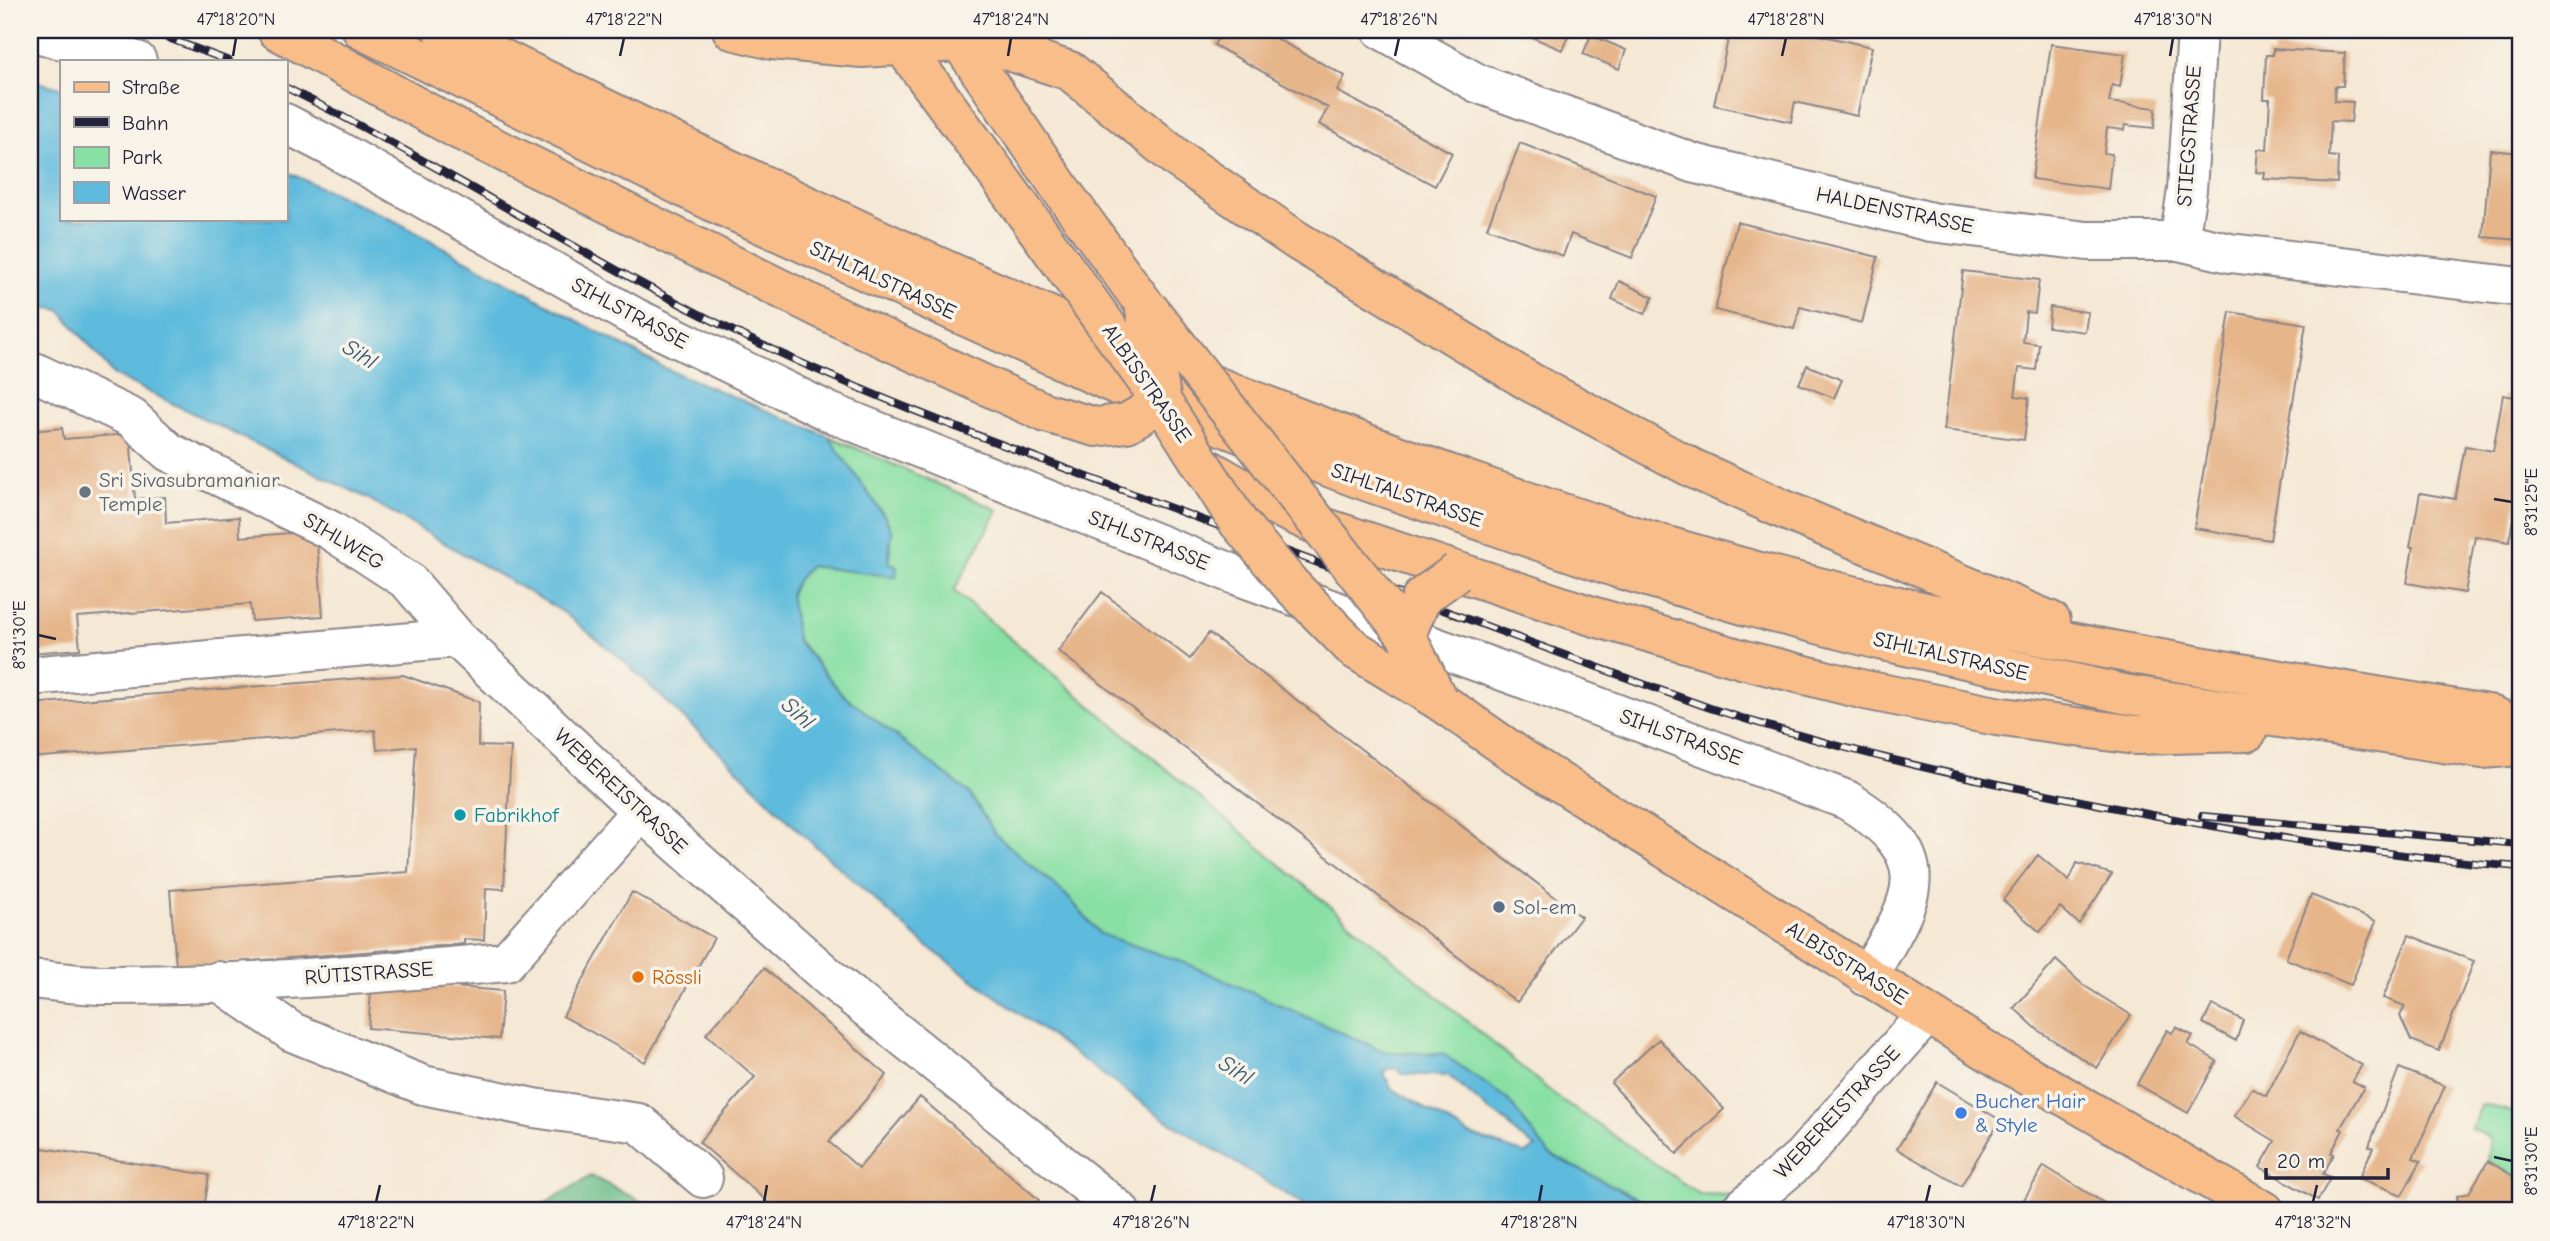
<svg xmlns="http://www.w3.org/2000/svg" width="2550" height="1241" font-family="'Comic Neue',sans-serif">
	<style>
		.green { fill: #89e0a4; stroke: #568170; stroke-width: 2 }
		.forest { fill: #6ebe8a; stroke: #487062; stroke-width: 2 }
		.water { fill: #5fbbdd; stroke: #406e8c; stroke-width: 2; fill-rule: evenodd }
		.building { fill: #e6b58a }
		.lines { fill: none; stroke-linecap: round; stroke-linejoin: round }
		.minor-casing { stroke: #8c8588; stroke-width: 42 }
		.major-casing { stroke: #8c8588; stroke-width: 42 }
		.minor { stroke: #fff; stroke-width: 38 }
		.major { stroke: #f8bd89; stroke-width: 38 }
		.rail-casing { stroke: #22223b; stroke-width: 8 }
		.rail { stroke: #f7f3e8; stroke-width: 5; stroke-dasharray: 16; stroke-linecap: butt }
		.major-bridge-casing { stroke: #8c8588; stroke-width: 42; stroke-linecap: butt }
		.major-bridge { stroke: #f8bd89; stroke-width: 38 }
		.ticks { fill: none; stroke: #22223b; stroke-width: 2.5 }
		.worship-dot { fill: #6b7280; stroke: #f7f3e8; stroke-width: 2.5 }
		.culture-dot { fill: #0f9aa8; stroke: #f7f3e8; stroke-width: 2.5 }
		.service-dot { fill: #5c6f8a; stroke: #f7f3e8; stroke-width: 2.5 }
		.food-dot { fill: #e8710a; stroke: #f7f3e8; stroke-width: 2.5 }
		.shop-dot { fill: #3f7fe0; stroke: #f7f3e8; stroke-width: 2.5 }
		.labels { text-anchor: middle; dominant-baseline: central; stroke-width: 7; stroke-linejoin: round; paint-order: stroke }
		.street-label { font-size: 21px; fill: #22223b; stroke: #f7f3e8 }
		.worship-label { font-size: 21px; fill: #5b616d; stroke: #f7f3e8; text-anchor: start }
		.culture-label { font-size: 21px; fill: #0d838f; stroke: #f7f3e8; text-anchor: start }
		.service-label { font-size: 21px; fill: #4e5e75; stroke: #f7f3e8; text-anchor: start }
		.food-label { font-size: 21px; fill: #c56008; stroke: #f7f3e8; text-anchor: start }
		.shop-label { font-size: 21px; fill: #366cbe; stroke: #f7f3e8; text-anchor: start }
		.water-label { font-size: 23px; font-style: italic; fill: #375874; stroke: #f7f3e8 }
		.neatline { fill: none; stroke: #22223b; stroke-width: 2.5 }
		.ticks-label { font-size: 18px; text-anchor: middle; fill: #22223b }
	</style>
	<rect width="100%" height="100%" fill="#f7f3e8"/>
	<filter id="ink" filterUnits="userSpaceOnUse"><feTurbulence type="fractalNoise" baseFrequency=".0143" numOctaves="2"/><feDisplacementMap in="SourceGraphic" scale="14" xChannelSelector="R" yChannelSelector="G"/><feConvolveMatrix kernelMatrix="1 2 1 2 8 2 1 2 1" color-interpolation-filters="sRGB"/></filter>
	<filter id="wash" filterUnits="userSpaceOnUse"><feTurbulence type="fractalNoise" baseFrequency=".00686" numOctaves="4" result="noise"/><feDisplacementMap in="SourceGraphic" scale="28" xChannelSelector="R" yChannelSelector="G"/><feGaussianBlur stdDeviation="1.57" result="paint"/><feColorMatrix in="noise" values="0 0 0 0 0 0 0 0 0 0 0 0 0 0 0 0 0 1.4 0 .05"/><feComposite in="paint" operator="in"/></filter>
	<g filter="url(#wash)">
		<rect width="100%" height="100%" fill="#f5e8d4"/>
		<path class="green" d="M828,436L998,510L954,591L1556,1096L1699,1194L1732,1195L1750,1211H1662L1549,1154L1507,1099L1443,1054L1385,1052L1188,964L1100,934L1067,896L996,835L969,793L842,694L797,639L790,594L798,579L810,566L896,576L888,563L892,532L885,517Z
			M2482,1104L2520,1114V1180L2488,1161L2491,1138L2471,1129Z"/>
		<path class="forest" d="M591,1176L658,1210L660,1211H532Z"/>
		<path class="water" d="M30,80L61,88V219H285V171L395,221L662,367L828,436L885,517L892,532L888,562L897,566L896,577L810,566L798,579L790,594L797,640L842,694L969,793L996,835L1067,896L1100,934L1188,964L1385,1052L1443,1054L1507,1099L1549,1154L1662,1211H1314L1160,1116L924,944L801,833L728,760L623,660L563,612L367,498L114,375L60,310L30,305ZM1396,1068L1402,1074L1449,1076L1487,1109L1507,1122L1519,1136L1536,1147L1525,1154L1470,1135L1391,1088L1384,1073L1388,1069Z"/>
		<g id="blocks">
			<path class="building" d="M1222,30H1261L1345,76L1337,91L1452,153L1435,186L1319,124L1328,108L1214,45Z
				M1515,30H1571L1562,50Z
				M1730,30H1797L1872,47L1857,116L1795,102L1791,122L1714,105Z
				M1591,35L1626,50L1619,69L1583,54Z
				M2051,44L2125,54L2120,87L2112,85L2109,102L2156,108L2154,128L2125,125L2124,130L2107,128L2104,153L2112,154L2108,189L2032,179Z
				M2273,49L2345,53L2343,86H2335L2334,101L2353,102L2351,122L2331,121L2329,156L2338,157L2337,183L2264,179L2265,173L2256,172L2258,149L2267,150L2270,99H2264L2266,55H2273Z
				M1520,143L1656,196L1632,258L1571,234L1563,256L1487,228Z
				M2490,150L2520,153V240L2483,237Z
				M1737,222L1878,257L1862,323L1800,307L1794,329L1715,310Z
				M1963,271L2039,280L2035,313L2026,312L2023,342L2039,344L2036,370L2019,368L2015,396L2029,398L2024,440L1944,430Z
				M1619,281L1653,297L1645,314L1612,299Z
				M2050,307L2088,312L2085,332L2048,327Z
				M2230,312L2306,324L2270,540L2194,528Z
				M1807,365L1842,380L1834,398L1799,384Z
				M2503,395L2520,398V492L2518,491L2509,542L2475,536L2465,593L2407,583L2413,547H2410L2420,493L2455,499L2465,446L2493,451Z
				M62,428L64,439L130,434L135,499L165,497L166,523L239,517L240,537L316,531L323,616L252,621L250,604L77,617L80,649L30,653V431Z
				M1102,592L1190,659L1209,633L1581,917L1517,1002L1058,651Z
				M403,675L479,702L478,746L511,747L504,889L486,888L484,940L464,939V944L176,967L170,890L408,872L416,746L377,750L375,730L30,758V704Z
				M2038,855L2069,881L2077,863L2112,874L2079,924L2060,907L2040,932L2003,900Z
				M632,892L714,938L645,1062L563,1016Z
				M2311,895L2376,921L2351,985L2286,959Z
				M2409,935L2474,961L2439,1051L2411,1040L2400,1016L2405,1006L2383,998Z
				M2056,960L2083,985L2131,1015L2097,1068L2039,1031L2014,1008Z
				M764,968L887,1075L829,1142L859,1168L920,1097L1039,1200L1030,1211H778L699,1142L755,1077L706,1034Z
				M372,980L503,991L499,1039L368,1028Z
				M2212,1005L2243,1020L2236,1041L2203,1023Z
				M2176,1027L2193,1036L2188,1044L2217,1061L2188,1113L2137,1084L2167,1030L2172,1033Z
				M2300,1031L2362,1065L2352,1081L2364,1087L2340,1129L2343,1130L2331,1153L2334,1154L2323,1174L2331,1177L2318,1200L2260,1167L2275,1141L2234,1116L2252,1088L2266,1096Z
				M1659,1039L1724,1109L1677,1154L1611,1083Z
				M2399,1068L2445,1086L2413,1158L2421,1161L2402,1195L2359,1178L2373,1148L2369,1146Z
				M1937,1082L2000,1120L1961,1186L1897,1149Z
				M30,1146L209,1175L204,1211H30Z
				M2488,1161L2520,1180V1211H2457L2459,1208L2457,1196L2469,1193Z
				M2044,1166L2117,1211H2017Z"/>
		</g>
	</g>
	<g filter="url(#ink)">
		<use href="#blocks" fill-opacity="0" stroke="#8c8588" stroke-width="2"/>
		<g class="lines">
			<g class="minor-casing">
				<path id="minor" d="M1382,30L1477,83L1693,163L1931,222L2087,241H2179L2230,253L2520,287
					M30,31L137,61
					M285,123L335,149L636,318L829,412L1236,575L1519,677L1847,800C1941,858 1916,896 1867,977
					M2179,241L2187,190L2197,30
					M30,370L132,418L169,452L330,530L408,581L457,638L641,811L832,980L1120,1211
					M30,676L457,638
					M30,979C54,981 80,985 105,985C238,985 373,974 506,962L641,811
					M218,981L292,1032L423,1085L534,1108L639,1123L703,1178
					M1739,1211L1802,1157L1927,1014"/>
			</g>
			<g class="major-casing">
				<path id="major" d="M277,30L459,130
					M362,30L713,202L1130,391L1357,478L1617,568L1747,606L1883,641L2124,694L2482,749L2520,746
					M443,30L727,168L926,261L1137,355
					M732,30L772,40L862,48L960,42L991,45L1070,71L1178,159L1296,240L1530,382L1696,470L1787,511L2051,621
					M891,30L986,159
					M952,30L1062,191L1144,304
					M1193,377C1379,450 1567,521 1760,572C2000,635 2244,675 2488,714L2520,727
					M1205,467L1266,502L1317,525L1595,617L1745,660L1865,690L1996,716L2135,735L2247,732
					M1438,700L1523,759L2003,1061L2265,1211"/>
			</g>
			<use href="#minor" class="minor"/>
			<use href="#major" class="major"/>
			<g class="rail-casing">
				<path id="rail" d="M147,30L229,61
					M285,87C442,165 588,261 746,337C880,402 1020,451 1160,504C1343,572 1526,642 1710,708C1839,750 1968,779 2101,805C2241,833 2377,855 2520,867
					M2202,816L2520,844"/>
			</g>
			<use href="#rail" class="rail"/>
			<g class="major-bridge-casing">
				<path id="major-bridge" d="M459,130L844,320L1046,413L1096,427L1127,423L1162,402L1144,304
					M986,159L1162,402L1238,522L1291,585L1354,649L1438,700
					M1148,308L1406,635L1438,700
					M1406,635L1422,597L1457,572"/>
			</g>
			<use href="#major-bridge" class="major-bridge"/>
		</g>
	</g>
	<path class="ticks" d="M233,56L236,38M620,56L624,38M1008,56L1011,38M1395,56L1399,38M1782,56L1786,38M2170,56L2173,38M2494,499L2512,502M38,635L56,639M2494,1157L2512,1161M376,1202L380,1185M764,1202L767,1185M1151,1202L1155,1185M1539,1202L1542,1185M1926,1202L1930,1185M2313,1202L2317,1185"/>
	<circle class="worship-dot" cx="85" cy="492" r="7"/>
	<circle class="culture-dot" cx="460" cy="815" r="7"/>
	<circle class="service-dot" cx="1499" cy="907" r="7"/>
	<circle class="food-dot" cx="638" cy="977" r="7"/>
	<circle class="shop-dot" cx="1961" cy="1113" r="7"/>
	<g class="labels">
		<g class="street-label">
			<text transform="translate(2189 136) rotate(-86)">STIEGSTRASSE</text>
			<text transform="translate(1895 210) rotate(12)">HALDENSTRASSE</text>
			<text transform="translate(883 280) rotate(25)">SIHLTALSTRASSE</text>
			<text transform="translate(630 313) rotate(28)">SIHLSTRASSE</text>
			<text transform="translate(1147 383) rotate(55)">ALBISSTRASSE</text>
			<text transform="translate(1407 495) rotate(19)">SIHLTALSTRASSE</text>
			<text transform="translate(1149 540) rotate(22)">SIHLSTRASSE</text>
			<text transform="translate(344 541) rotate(31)">SIHLWEG</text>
			<text transform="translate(1951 656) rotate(13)">SIHLTALSTRASSE</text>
			<text transform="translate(1681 737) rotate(20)">SIHLSTRASSE</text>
			<text transform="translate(621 791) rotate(43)">WEBEREISTRASSE</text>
			<text transform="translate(1847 963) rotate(32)">ALBISSTRASSE</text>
			<text transform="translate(369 973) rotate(-4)">RÜTISTRASSE</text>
			<text transform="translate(1837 1112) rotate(-47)">WEBEREISTRASSE</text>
		</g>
		<g class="worship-label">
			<text x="99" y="480">Sri Sivasubramaniar<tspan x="99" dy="24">Temple</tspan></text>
		</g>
		<g class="culture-label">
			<text x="474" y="815">Fabrikhof</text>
		</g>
		<g class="service-label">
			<text x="1513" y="907">Sol-em</text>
		</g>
		<g class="food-label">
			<text x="652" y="977">Rössli</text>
		</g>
		<g class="shop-label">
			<text x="1975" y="1101">Bucher Hair<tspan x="1975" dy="24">&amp; Style</tspan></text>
		</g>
		<g class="water-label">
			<text transform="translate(360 354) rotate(32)">Sihl</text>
			<text transform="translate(798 713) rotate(42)">Sihl</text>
			<text transform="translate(1236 1070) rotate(32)">Sihl</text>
		</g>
	</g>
	<rect width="2550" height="1241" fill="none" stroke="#f7f3e8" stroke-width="77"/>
	<rect x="60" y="60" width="228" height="161" fill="#f7f3e8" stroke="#a29fa3" stroke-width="2"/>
	<rect x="74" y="82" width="35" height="10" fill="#f8bd89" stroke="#a29fa3" stroke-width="2"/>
	<text x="122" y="94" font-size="21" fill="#22223b">Straße</text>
	<rect x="74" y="117" width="35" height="10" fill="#22223b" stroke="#a29fa3" stroke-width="2"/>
	<text x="122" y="130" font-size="21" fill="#22223b">Bahn</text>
	<rect x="74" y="147" width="35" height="21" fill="#89e0a4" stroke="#a29fa3" stroke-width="2"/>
	<text x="122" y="164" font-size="21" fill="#22223b">Park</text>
	<rect x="74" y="182" width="35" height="21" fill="#5fbbdd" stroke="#a29fa3" stroke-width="2"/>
	<text x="122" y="200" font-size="21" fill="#22223b">Wasser</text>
	<path d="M2266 1168v10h122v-10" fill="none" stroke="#22223b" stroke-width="3.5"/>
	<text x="2277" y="1168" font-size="21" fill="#22223b" stroke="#f7f3e8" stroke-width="5" paint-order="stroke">20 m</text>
	<rect x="38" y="38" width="2474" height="1164" class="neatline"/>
	<g class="ticks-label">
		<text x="236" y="25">47°18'20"N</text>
		<text x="624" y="25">47°18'22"N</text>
		<text x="1011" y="25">47°18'24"N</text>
		<text x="1399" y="25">47°18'26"N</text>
		<text x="1786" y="25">47°18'28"N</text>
		<text x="2173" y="25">47°18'30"N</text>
		<text transform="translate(2531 502) rotate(-90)" y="6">8°31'25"E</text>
		<text transform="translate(19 635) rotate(-90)" y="6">8°31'30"E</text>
		<text transform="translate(2531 1161) rotate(-90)" y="6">8°31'30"E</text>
		<text x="376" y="1228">47°18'22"N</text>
		<text x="764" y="1228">47°18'24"N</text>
		<text x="1151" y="1228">47°18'26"N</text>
		<text x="1539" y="1228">47°18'28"N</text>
		<text x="1926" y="1228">47°18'30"N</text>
		<text x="2313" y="1228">47°18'32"N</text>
	</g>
</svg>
